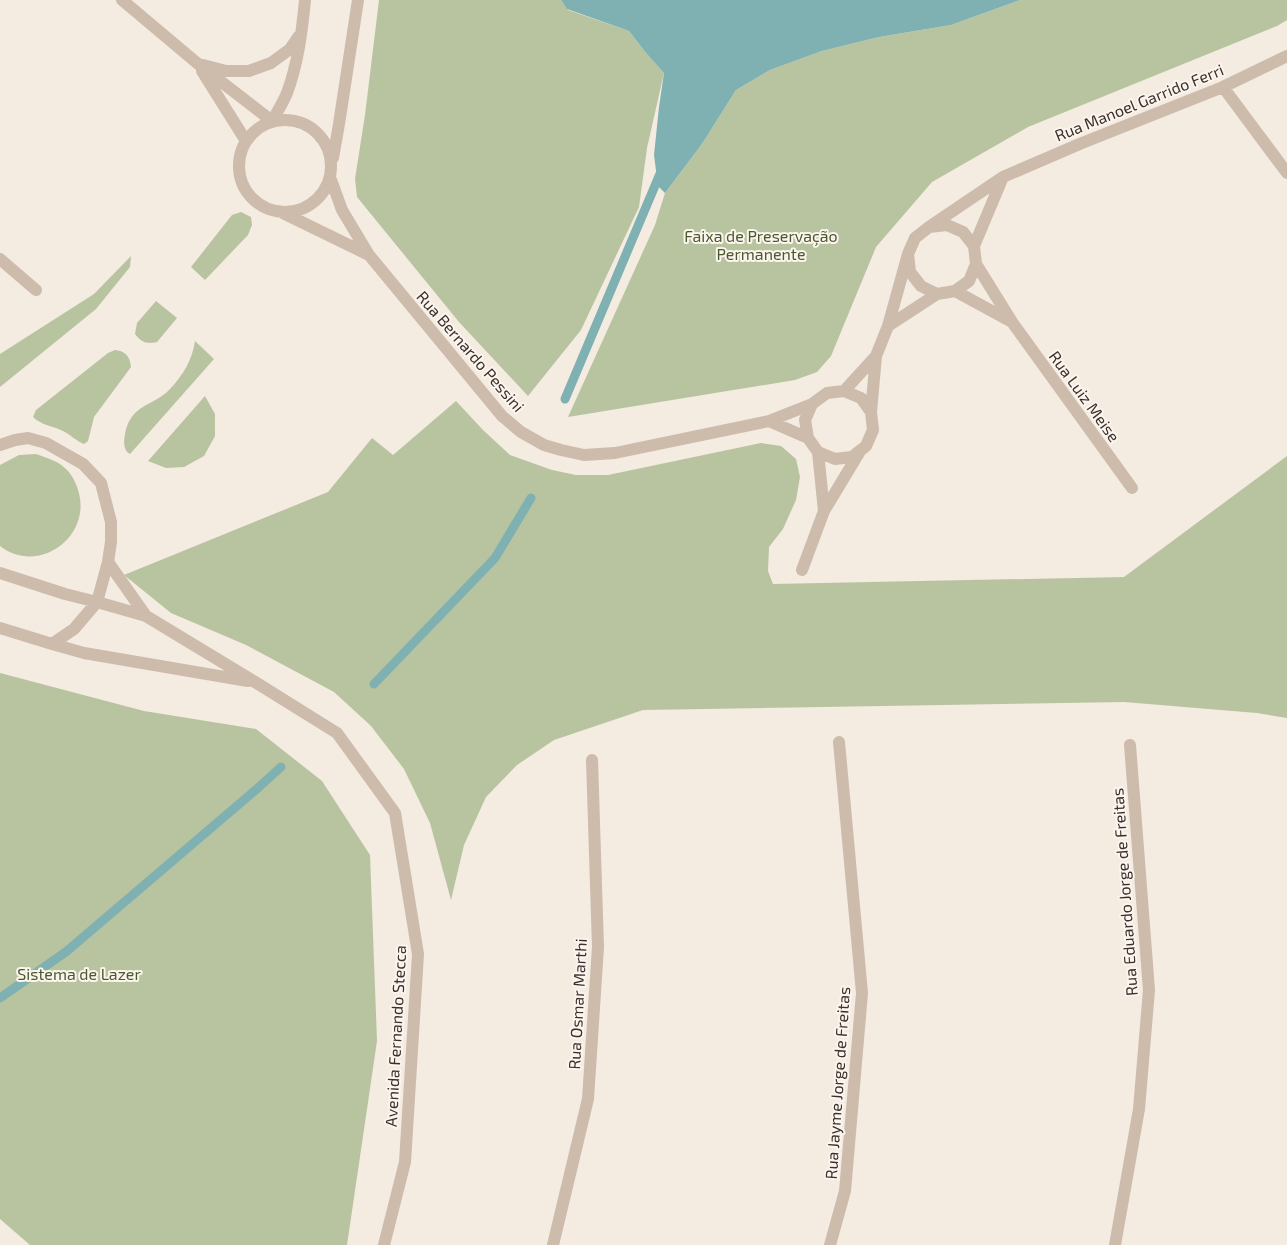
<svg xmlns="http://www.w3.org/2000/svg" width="1287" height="1245" font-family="'Exo 2',sans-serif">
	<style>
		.green { fill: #b8c4a0 }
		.water { fill: #7fb0b2 }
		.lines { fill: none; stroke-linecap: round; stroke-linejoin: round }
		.stream { stroke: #7fb0b2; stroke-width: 9 }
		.minor { stroke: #cdbbac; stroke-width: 12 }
		.labels { text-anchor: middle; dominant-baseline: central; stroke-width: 4; stroke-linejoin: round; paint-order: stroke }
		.street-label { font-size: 16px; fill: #3b302b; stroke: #fbf5ee }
		.park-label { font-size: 16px; fill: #4a5a2e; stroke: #fbf5ee }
	</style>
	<rect width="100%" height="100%" fill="#f4ebe1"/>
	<path class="green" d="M379,0H561L568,10L629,31L646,53L664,73L647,148L639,207L581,330L528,396L459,322L357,197L355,179L365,115Z
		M1020,0H1287V20L1277,26L1028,127L932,182L876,247L831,356L817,372L795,380L568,417L655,225L665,193L702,144L736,90L770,70L822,51L879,37L951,25Z
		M241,212L251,217L252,225L248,235L205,280L191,267L232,215Z
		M131,256L130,267L96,309L0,387V354L94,294Z
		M156,301L177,318L157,342C147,344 142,343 135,334L137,323Z
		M195,341L214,359L130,454L127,452C123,445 124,441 125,434C131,403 153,407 170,389C184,374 192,360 195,341Z
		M115,350C125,351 130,356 131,367L94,417L88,441L84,444C76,441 71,435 63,431C53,426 41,425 33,417L36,410L108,353Z
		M205,396L215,414V436L204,456L184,467L166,468L148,461Z
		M456,401L483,430L510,455L552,470L576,475H608L761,443L781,446L796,459L800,477L796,500L783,529L769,547L768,571L773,584L1124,577L1287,456V718L1257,713L1124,702L643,710L554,740L517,765L486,797L464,845L451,900L430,823L404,769L371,726L334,692L246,645L171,613L124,575L328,492L372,438L393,455Z
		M36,454C47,458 59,461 67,470C72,475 76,483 78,490C93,536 39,576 0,546V465L19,455Z
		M0,673L144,711L256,729L322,781L370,855L377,1041L347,1245H30L0,1219Z"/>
	<path class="water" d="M561,0H1020L951,25L879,37L822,51L770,70L736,90L702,144L665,193L658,186L654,155L659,107L664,73L646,53L629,31L567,9Z"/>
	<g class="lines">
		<path class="stream" d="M565,399L662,169
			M374,684L495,558L531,498
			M0,998L67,951L259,787L281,767"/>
		<path class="minor" d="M122,0L197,63L272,121C277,112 283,103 287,93C298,63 302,32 305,0
			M203,65L226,71H249L271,63L290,49L299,36
			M202,71L246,141
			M1223,87L1287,173
			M239 166a46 46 0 1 1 92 0a46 46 0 1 1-92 0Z
			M333,158L339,124L358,0
			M330,177L342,210L369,255L502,416L521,432L544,445L561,450L584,455L615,453L769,421L812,404
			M283,213L369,255
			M929,227L1003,177L1082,143L1223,87L1287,56
			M974,246L963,232L947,225L929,227L915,238L908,254L910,272L921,286L937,294L955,291L969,281L976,264L974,246L1003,177
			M0,259L36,290
			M976,264L1012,322L1132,488
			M955,291L1012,322
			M888,326L937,294
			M844,391L876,356
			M871,412L861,398L844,391L827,393L812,404L805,420L808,438L818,452L835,459L852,457L866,446L873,430L871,412L876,356L888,326L908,254
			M769,421L808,438
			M0,445L15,440L28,438L46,443L83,464L101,483L111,522V542L108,562L97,602L74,629L52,644
			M818,452L824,511
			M108,562L146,616
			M802,570L824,511L859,453
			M0,573L65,594L97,602L146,616L255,682L337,733L395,813L418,954L405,1162L384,1245
			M0,628L52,644L84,653L248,681
			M553,1245L588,1099L598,947L592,760
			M830,1245L845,1191L862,993L839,742
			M1115,1245L1139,1109L1149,990L1130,745"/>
	</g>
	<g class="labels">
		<g class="street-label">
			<text transform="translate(1139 102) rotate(-22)">Rua Manoel Garrido Ferri</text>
			<text transform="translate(471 351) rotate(49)">Rua Bernardo Pessini</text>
			<text transform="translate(1085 396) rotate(54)">Rua Luiz Meise</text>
			<text transform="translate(1124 892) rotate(-94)">Rua Eduardo Jorge de Freitas</text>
			<text transform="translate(577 1004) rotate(-87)">Rua Osmar Marthi</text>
			<text transform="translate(395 1036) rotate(-87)">Avenida Fernando Stecca</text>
			<text transform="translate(837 1083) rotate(-86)">Rua Jayme Jorge de Freitas</text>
		</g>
		<g class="park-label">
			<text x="761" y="235">Faixa de Preservação<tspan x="761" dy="18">Permanente</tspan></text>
			<text x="79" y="973">Sistema de Lazer</text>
		</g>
	</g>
</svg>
